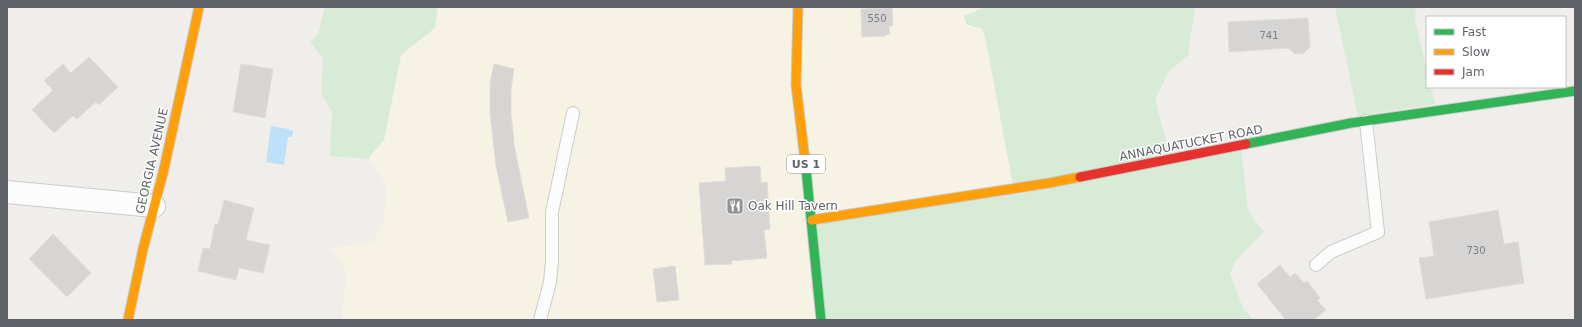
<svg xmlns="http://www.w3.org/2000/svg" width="1582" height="327" font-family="'DejaVu Sans',sans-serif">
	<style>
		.commercial { fill: #f7f3e4 }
		.green { fill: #d8ebd6 }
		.water { fill: #bfe0f9 }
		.building { fill: #d6d5d3; stroke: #deddd9 }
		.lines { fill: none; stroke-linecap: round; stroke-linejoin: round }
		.lane-casing { stroke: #cbcccc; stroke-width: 14 }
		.street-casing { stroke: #cbcccc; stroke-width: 24 }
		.fast-casing { stroke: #cacacb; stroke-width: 11 }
		.slow-casing { stroke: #cacacb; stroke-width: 11 }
		.jam-casing { stroke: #cacacb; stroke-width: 11 }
		.lane { stroke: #fdfcfc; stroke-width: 12 }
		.street { stroke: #fdfcfc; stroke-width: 22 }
		.fast { stroke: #30b455; stroke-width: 9 }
		.slow { stroke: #ff9f0a; stroke-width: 9 }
		.jam { stroke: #e5322d; stroke-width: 9 }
		.labels { text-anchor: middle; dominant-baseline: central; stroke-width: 3; stroke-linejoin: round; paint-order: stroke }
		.number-label { font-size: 10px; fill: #7e8184 }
		.shield { fill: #fff; stroke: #8f9295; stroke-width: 1 }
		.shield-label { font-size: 11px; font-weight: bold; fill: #5f6368 }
		.street-label { font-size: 12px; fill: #5f6368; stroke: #fff }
		.poi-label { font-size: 12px; fill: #5f6368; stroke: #fff; text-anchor: start }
	</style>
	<rect width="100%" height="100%" fill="#efeeea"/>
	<path class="commercial" d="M438,7H985L964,16L966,24L982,29L986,41L1013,186L820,320H342L346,271L331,248L373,242L384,222L386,184L369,159L370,156L384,140L401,55L434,28Z"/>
	<path class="green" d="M325,7H438L435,28L401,55L384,140L370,156L369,159L330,156L332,111L321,94L323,59L310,42L318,34Z
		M985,7H1195L1188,55L1169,71L1155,100L1170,155L1241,147L1248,211L1264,232L1235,261L1230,274L1243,308L1254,320H821L817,216L1013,186L986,41L982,29L966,24L964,16Z
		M1335,7H1416L1415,19L1427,71V87H1431L1435,104L1358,116Z"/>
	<path class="water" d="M271,126L289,129V130L293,131L292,137H288L284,165L266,162Z"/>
	<path class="building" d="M892,8L893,26H889L890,34L885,35V36L862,37L861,9Z
		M1308,18L1310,47L1304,53L1295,54L1288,48L1229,52L1228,22Z
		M89,57L118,87L99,105L96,102L77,119L73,116L54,133L32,110L53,90L44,81L63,64L71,73Z
		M241,64L273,69L265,118L233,112Z
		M494,64L514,69L511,89V116L514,140H513L529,218L508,222L496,166L490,113V83Z
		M760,166L761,183L767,182L770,229L764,230L767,258L731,261L732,264L705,265L699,183L726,181L725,168Z
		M224,200L254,208L246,240L270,245L263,273L239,268L236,280L198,271L203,248L210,249L215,224L218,225Z
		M1498,210L1504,244L1518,242L1524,283L1426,299L1419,258L1434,256L1429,222Z
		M53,234L91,273L67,297L29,259Z
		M1280,265L1290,277L1295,273L1304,283L1307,281L1320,298L1317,300L1326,310L1314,320H1286L1257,284Z
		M675,266L679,300L657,302L653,269Z"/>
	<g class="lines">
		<g class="lane-casing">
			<path id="lane" d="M1316,265L1331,252L1378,232L1366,121
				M540,320L550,282L552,261V212L573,113"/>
		</g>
		<g class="street-casing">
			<path id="street" d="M7,192L154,206"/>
		</g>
		<g class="fast-casing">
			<path id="fast" d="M1246,144L1351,123L1575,91
				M806,169L821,320"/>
		</g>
		<g class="slow-casing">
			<path id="slow" d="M798,7L796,85L806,169
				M812,220L1049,183L1080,177
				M128,320L143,249L164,169L199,7"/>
		</g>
		<g class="jam-casing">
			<path id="jam" d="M1080,177L1246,144"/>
		</g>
		<use href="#lane" class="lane"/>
		<use href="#street" class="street"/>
		<use href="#fast" class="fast"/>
		<use href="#slow" class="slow"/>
		<use href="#jam" class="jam"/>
	</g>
	<defs>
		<g id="restaurant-square" transform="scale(0.9)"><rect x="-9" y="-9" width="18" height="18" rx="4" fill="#919496" stroke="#fff"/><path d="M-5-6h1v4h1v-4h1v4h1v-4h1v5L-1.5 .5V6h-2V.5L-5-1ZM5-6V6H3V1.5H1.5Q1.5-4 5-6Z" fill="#fff"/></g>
	</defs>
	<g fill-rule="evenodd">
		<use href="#restaurant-square" x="735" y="206"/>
	</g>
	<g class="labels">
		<g class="number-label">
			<text x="877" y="18">550</text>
			<text x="1269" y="35">741</text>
			<text x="1476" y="250">730</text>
		</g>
		<rect class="shield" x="787" y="155" width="38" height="18" rx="3"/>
		<g class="shield-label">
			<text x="806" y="164">US 1</text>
		</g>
		<g class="street-label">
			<text transform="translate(1191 143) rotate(-11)">ANNAQUATUCKET ROAD</text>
			<text transform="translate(152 161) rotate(-77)">GEORGIA AVENUE</text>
		</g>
		<g class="poi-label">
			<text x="748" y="206">Oak Hill Tavern</text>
		</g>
	</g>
	<rect width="1582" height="327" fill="none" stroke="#5f6368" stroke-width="16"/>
	<rect x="1426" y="16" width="140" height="72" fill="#ffffff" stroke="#bfc1c3"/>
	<rect x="1434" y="29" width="20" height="6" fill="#30b455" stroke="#bfc1c3"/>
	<text x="1462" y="36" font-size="12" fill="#5f6368">Fast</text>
	<rect x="1434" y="49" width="20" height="6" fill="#ff9f0a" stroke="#bfc1c3"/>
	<text x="1462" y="56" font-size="12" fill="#5f6368">Slow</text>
	<rect x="1434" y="69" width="20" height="6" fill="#e5322d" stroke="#bfc1c3"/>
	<text x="1462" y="76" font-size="12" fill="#5f6368">Jam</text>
</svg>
